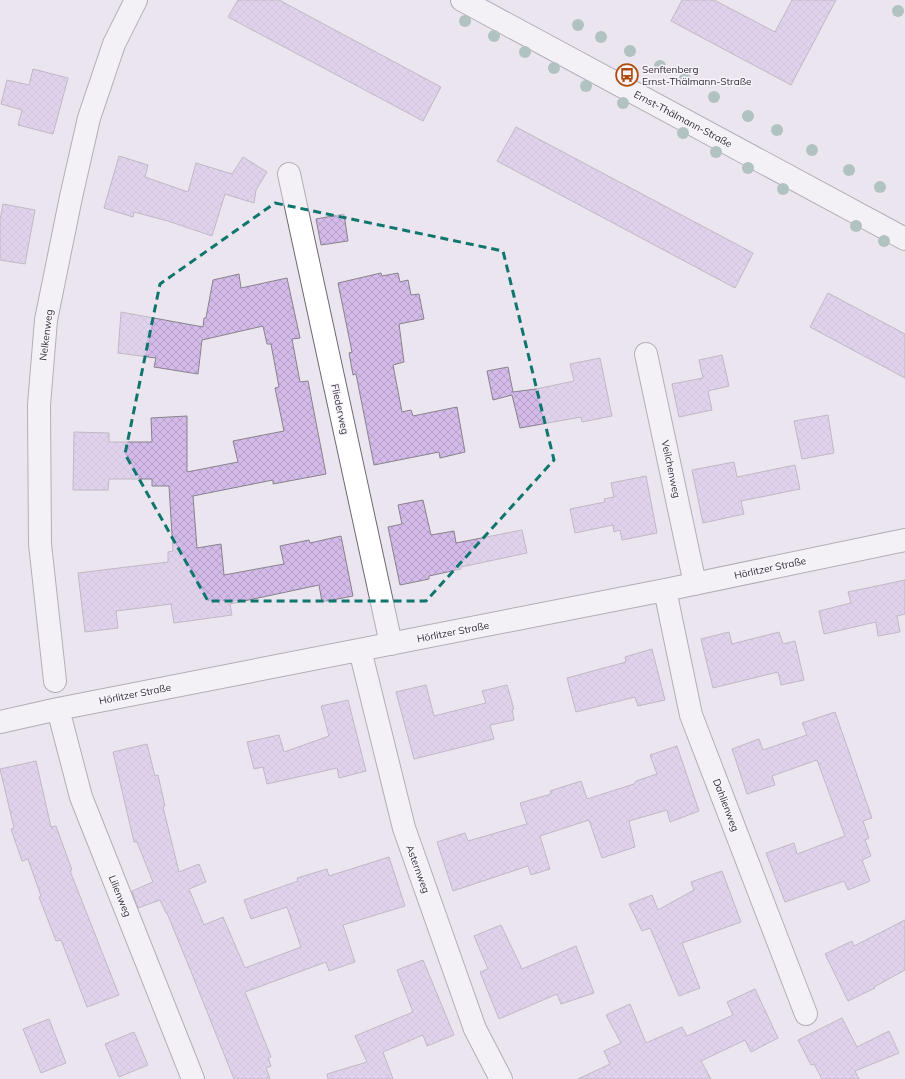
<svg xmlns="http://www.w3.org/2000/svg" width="905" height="1079" font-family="Mulish,sans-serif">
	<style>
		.building { fill: url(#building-cross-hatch); stroke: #87838c }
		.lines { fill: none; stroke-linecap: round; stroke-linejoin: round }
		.minor-casing { stroke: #6d6972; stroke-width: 24 }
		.major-casing { stroke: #6d6972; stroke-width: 24 }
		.minor { stroke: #fff; stroke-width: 22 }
		.major { stroke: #fff; stroke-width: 22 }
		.tree { fill: #6b9987 }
		.marked { fill: none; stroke: #0f766e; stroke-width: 3; stroke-dasharray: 8 5; stroke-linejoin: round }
		.labels { text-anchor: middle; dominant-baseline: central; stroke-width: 3; stroke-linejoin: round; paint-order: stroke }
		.poi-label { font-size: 10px; fill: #302f32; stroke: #f8f3fd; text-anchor: start }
		.street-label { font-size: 10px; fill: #302f32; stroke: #f8f3fd }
	</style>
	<defs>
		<pattern id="building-cross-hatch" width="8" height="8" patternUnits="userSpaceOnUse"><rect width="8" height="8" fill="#d3bae9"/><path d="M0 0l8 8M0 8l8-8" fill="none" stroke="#b5a0c8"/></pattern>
	</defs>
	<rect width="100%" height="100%" fill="#ebe5ef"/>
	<path class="building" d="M238,0H279L441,87L423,121L228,17Z
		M682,0H714L775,32L792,0H836L791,85L671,21Z
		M33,69L68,78L53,134L18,125L22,110L1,104L7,80L29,85Z
		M516,127L753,253L735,288L497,161Z
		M119,156L148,165L145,177L188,192L196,163L232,174L243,157L267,172L256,190L254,203L225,194L212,236L168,221L134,212L133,217L104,208Z
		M3,204L35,210L25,264L0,260V220Z
		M344,214L348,241L321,245L316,219Z
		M381,273L382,276L398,273L400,282L408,280L411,295L419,294L424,319L399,324L404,362L393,365L402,412L411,410L413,416L457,407L465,452L440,458L439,452L374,465L356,374L353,375L349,353L352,352L338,283Z
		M239,274L241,288L287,278L300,338L292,339L300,382L308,381L326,474L273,484V480L193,496L197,548L221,544L224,575L284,564L280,546L309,540L310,543L341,536L353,596L322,602L319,585L230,604L232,615L174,623L171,604L148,607L116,611L118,628L85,632L78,573L168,562V552L173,551L169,486H152V479H109L108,490H73L74,432L109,433V442H152L151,418L187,416V472L238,462L233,441L284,431L275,388L279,387L271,344H267L263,326L202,340L198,374L154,367L156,358L118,353L121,312L203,327L204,318H206L213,280Z
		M828,293L905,334V378L810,327Z
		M722,355L729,386L708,391L712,410L679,417L672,384L703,378L699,360Z
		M600,358L612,416L582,422L581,417L520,428L512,395L493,400L487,371L508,367L513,392L536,389L574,381L570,364Z
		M828,415L834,453L802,459L794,421Z
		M734,462L737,477L795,465L800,489L741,501L744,514L703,523L692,470Z
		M646,476L657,533L622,540L620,530L614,532L613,525L575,533L570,509L605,502L604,499L614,497L611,483Z
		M423,500L431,535L454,531L456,543L522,530L527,553L461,567V569L429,576V579L400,585L388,527L402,524L398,505Z
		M905,580V614L897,616L900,632L878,636L876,622L824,634L819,611L851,603L848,592Z
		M729,632L732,644L779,632L783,644L795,641L804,680L781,685L778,672L713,688L701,639Z
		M652,649L665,700L638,706L635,697L576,712L567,678L626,662L625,657Z
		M426,685L434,716L486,703L482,691L507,685L514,709H512L514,720L490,725L494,739L414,759L396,692Z
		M348,700L366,771L339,778L337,768L267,784L263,767L254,769L247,742L279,735L284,752L329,736L321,706Z
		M835,712L872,818L863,821L869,838L865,840L871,856L862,860L870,881L848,890L844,881L785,902L766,853L794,843L797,854L845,836L817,760L772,776L775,785L747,794L732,749L759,739L763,750L807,735L802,723Z
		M147,744L155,776L158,775L165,806L163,807L179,872L199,864L206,882L189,889L204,925L223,917L245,968L301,947L287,907L251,919L244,900L298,881L297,878L327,869L329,876L389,857L405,906L343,925L355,962L329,971L326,962L245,992L271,1057L268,1058L271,1066L266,1068L270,1079H234L190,969L167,913H166L160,900L138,908L132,891L153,882L137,842H134L113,752Z
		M677,746L699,811L670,822L667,810L629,821L635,847L602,858L589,820L540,836L550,869L531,875L528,866L453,891L437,842L465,833L468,841L527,824L520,803L551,794L550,791L581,781L587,799L634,784L636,781L657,774L650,755Z
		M36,761L51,827L56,826L72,870L70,871L119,995L87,1007L61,940L56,941L39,897L41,896L28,859L22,861L11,829L14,828L0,769Z
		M722,871L741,922L682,943L700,988L679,996L650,928L642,931L629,904L652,895L658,910L694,890L691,882Z
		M905,920V970L874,987L875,988L848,1001L825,954L852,941L854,946Z
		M501,925L522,969L576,946L594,993L561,1004L557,994L499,1019L480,972L488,969L474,936Z
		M423,960L454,1035L427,1046L423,1035L383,1052L393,1079H328L327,1074L367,1062L355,1036L413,1012L397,970Z
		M755,989L778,1038L751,1052L745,1040L701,1061L711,1079H578L610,1064L604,1051L621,1043L606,1015L630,1004L646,1043L682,1027L687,1036L733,1015L727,1002Z
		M842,1018L857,1047L889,1031L899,1053L855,1071L859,1079H822L814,1064L811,1065L798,1040Z
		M49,1019L66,1063L41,1073L23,1029Z
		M134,1032L148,1065L119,1077L105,1044Z"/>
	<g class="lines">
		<g class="minor-casing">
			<path id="minor" d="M289,174L391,644
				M646,354L695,584
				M665,590L691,715L806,1014
				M360,650L404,828L475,1029L501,1079
				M55,681L40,544L39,405L46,320L71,197L89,118L114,44L136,0
				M58,709L81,797L193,1079
				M0,722L58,709L665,590L905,540"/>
		</g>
		<g class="major-casing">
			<path id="major" d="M462,0L905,239"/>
		</g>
		<use href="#minor" class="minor"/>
		<use href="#major" class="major"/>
	</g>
	<g class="tree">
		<circle cx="898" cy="11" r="6"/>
		<circle cx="465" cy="21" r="6"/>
		<circle cx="578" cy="25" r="6"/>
		<circle cx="494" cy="36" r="6"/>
		<circle cx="601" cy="37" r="6"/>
		<circle cx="630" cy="51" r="6"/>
		<circle cx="525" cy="52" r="6"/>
		<circle cx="660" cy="66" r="6"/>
		<circle cx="554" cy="68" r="6"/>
		<circle cx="685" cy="79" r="6"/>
		<circle cx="586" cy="86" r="6"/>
		<circle cx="714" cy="97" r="6"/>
		<circle cx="623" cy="103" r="6"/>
		<circle cx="748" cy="116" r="6"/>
		<circle cx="777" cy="130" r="6"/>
		<circle cx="683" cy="133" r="6"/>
		<circle cx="812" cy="150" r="6"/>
		<circle cx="716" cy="152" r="6"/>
		<circle cx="748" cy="168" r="6"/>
		<circle cx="849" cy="170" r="6"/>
		<circle cx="880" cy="187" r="6"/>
		<circle cx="783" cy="189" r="6"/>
		<circle cx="856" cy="226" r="6"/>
		<circle cx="884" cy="241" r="6"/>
	</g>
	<path d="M0 0H905V1079H0ZM275,203L503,251L554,460L426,601H208L125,454L160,284Z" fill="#ebe5ef" fill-opacity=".55" fill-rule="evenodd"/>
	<path class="marked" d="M275,203L503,251L554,460L426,601H208L125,454L160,284Z"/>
	<defs>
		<g id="bus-ring" transform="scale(1.15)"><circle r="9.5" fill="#f8f3fd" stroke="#af4e0c" stroke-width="1.5"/><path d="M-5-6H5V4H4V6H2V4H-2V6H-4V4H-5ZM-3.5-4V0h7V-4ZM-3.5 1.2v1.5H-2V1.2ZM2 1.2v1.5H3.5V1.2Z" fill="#af4e0c"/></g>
	</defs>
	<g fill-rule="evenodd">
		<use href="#bus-ring" x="627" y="75"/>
	</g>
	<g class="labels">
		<g class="poi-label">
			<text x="642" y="69">Senftenberg<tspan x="642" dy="12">Ernst-Thälmann-Straße</tspan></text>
		</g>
		<g class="street-label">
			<text transform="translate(683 119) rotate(28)">Ernst-Thälmann-Straße</text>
			<text transform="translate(46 335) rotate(-83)">Nelkenweg</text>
			<text transform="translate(340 409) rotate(78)">Fliederweg</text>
			<text transform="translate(671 469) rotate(78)">Veilchenweg</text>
			<text transform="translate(770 568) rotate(-12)">Hörlitzer Straße</text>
			<text transform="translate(453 632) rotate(-11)">Hörlitzer Straße</text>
			<text transform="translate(135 694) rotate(-11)">Hörlitzer Straße</text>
			<text transform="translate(726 805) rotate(69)">Dahlienweg</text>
			<text transform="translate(418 869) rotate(70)">Asternweg</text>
			<text transform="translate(120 896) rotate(68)">Lilienweg</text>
		</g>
	</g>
</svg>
